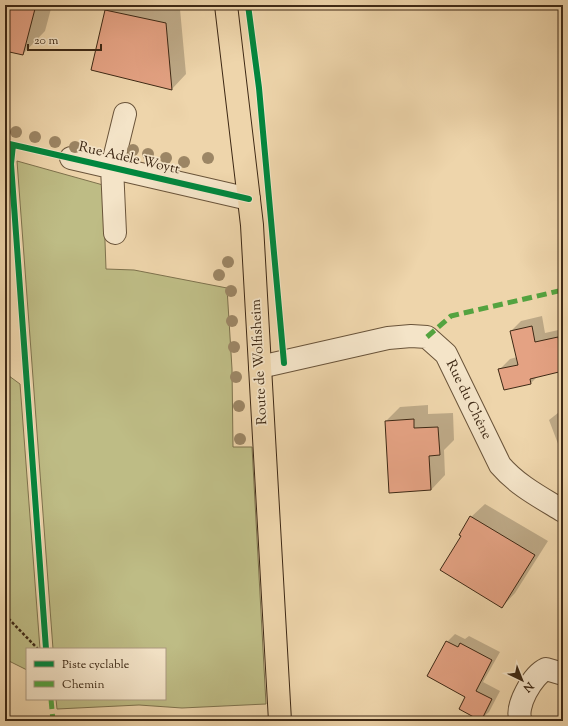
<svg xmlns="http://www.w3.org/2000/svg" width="568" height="726" font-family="'Sorts Mill Goudy',serif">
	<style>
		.green { fill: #bebc85; stroke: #7e724d }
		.shadow { fill: #0003 }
		.building { fill: #e4a283; stroke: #3e2915 }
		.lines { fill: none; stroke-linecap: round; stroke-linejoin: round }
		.minor-casing { stroke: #6a543a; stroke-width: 24 }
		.major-casing { stroke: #3e2915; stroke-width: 24 }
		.path { stroke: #3e2915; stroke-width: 2.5; stroke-dasharray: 3 2; stroke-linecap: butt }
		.minor { stroke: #f4e4c8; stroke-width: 22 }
		.major { stroke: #eed5ab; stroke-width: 22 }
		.quiet { stroke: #54a340; stroke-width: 5; stroke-dasharray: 10 5; stroke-linecap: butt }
		.cycleway-casing { stroke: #f4e4c8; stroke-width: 8 }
		.cycleway { stroke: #00873e; stroke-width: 6 }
		.tree { fill: #9c8665 }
		.labels { text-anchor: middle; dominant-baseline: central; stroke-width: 3.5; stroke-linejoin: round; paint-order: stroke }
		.street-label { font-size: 14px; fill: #3e2915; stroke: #f4e4c8 }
	</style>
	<rect width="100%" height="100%" fill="#eed5ab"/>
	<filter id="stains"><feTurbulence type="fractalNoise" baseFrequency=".005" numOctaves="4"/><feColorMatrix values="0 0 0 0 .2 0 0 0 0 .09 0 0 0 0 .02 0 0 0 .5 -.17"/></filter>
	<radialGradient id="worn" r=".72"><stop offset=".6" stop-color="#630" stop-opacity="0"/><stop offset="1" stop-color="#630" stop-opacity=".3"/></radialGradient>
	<path class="green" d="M17,161L103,185L106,269L134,270L227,288L232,369L233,447H252L266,704L182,708L139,705L57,709L56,699H165V649H53Z
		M5,373L20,384L40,649H27V670L5,659Z"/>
	<path class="shadow" d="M5,5H52L45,31L23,54L5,50Z
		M112,5H162L180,9L186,74L172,89L106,11Z
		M542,316L545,333L563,329V370L538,376L531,383L504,389L500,369L510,359L517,357L511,331L521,321Z
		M428,405V414L453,413L454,440L444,450L445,475L431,490L386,421L400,407Z
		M563,409V457L549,420Z
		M485,504L548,541L515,593L502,607L471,517Z
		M455,634L465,639L469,636L500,652L483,682L500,691L489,712L480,720L466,697L447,642Z"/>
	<path class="building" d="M5,5H36L23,55L5,51Z
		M105,10L166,23L172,90L91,70Z
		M532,326L535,342L558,337L563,359V371L530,379L531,384L504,390L498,369L518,365L510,331Z
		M414,419V428L438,427L440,455L429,456L431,490L389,493L385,421Z
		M470,516L535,555L502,608L440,570L461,536L459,535Z
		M446,641L458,647L460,643L492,660L476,691L492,699L481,721L459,709L465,697L427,676Z"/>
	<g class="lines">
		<g class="minor-casing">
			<path id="minor" d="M71,158L249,199
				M115,233L112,167L125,114
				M260,367L388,338L411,336L427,337L446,354L500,465C517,485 540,497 563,511
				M521,721C514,707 533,675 546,669L563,674"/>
		</g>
		<g class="major-casing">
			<path id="major" d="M226,5L252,225L280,721"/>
		</g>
		<path class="path" d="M5,143L49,153
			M5,615L38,649"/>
		<use href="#minor" class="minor"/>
		<use href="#major" class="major"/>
		<path class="quiet" d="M427,337L451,316L563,290
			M51,699L53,721"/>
		<g class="cycleway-casing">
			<path id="cycleway" d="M248,5L259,88L284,363
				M5,143L249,199
				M13,145L11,164L46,649"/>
		</g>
		<use href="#cycleway" class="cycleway"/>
	</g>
	<g class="tree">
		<circle cx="16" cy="132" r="6"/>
		<circle cx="35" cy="137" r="6"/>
		<circle cx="55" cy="142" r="6"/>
		<circle cx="75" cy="147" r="6"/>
		<circle cx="133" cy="150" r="6"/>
		<circle cx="148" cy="154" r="6"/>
		<circle cx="166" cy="158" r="6"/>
		<circle cx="208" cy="158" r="6"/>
		<circle cx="184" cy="162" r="6"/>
		<circle cx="228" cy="262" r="6"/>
		<circle cx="219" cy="275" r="6"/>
		<circle cx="231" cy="291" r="6"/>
		<circle cx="232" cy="321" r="6"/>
		<circle cx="234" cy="347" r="6"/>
		<circle cx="236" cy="377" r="6"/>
		<circle cx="239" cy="406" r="6"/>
		<circle cx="240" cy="439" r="6"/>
	</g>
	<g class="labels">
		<g class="street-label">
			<text transform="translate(129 159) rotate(13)">Rue Adele Woytt</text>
			<text transform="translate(260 362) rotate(-93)">Route de Wolfisheim</text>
			<text transform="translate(468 400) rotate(64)">Rue du Chêne</text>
		</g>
	</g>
	<rect width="568" height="726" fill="none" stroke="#eed5ab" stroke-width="20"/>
	<rect x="6" y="6" width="556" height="714" fill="none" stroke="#3e2915" stroke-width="2"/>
	<rect x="10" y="10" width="548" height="706" fill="none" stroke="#3e2915"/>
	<rect x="26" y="648" width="140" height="52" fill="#f4e4c8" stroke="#ab9980"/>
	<rect x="34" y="661" width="20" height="6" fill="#00873e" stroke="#ab9980"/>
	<text x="62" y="668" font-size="12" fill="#3e2915">Piste cyclable</text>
	<rect x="34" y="681" width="20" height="6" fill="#54a340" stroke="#ab9980"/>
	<text x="62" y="688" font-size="12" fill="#3e2915">Chemin</text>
	<g transform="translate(522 680) rotate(137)" stroke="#f4e4c8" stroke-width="3" paint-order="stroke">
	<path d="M0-3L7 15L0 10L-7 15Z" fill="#3e2915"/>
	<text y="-6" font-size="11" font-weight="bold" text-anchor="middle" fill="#3e2915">N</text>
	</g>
	<path d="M28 44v6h73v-6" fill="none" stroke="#3e2915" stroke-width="2"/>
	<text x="34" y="44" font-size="12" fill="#3e2915" stroke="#f4e4c8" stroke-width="3" paint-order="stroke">20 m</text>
	<rect width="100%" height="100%" filter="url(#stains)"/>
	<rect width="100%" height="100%" fill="url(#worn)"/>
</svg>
